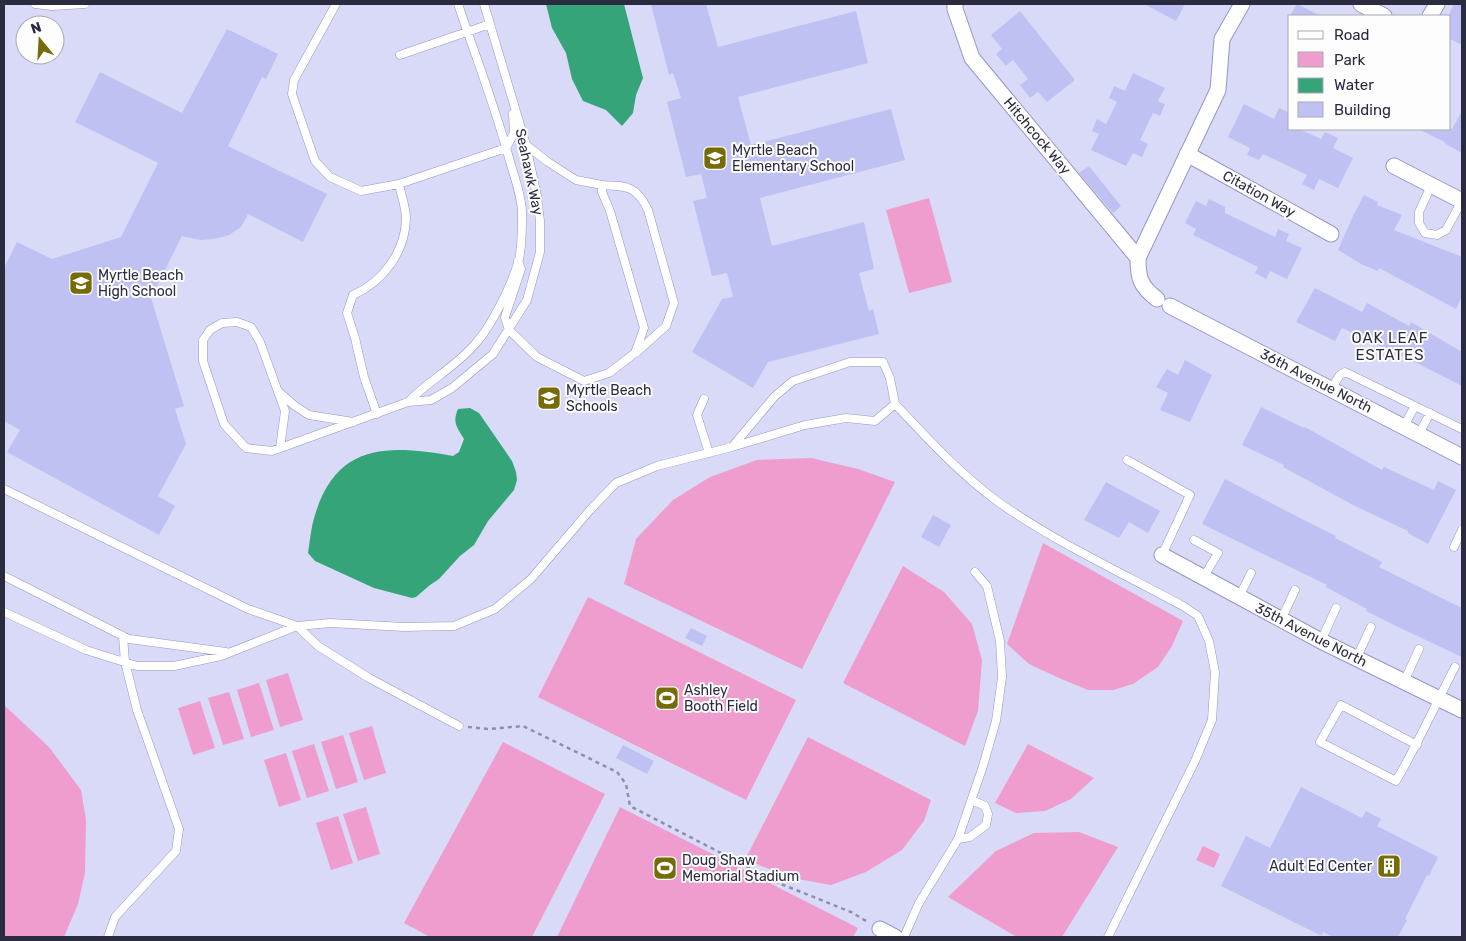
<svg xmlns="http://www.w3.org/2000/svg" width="1466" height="941" font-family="Rubik,sans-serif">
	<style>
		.green { fill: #ef9dce }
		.water { fill: #36a479 }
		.building { fill: #bfc1f3 }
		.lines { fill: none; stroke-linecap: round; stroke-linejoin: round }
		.service-casing { stroke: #9697c7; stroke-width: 9 }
		.minor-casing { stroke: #9697c7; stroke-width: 17 }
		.path { stroke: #8e8fa9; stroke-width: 2.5; stroke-dasharray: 4 4; stroke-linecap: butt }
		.service { stroke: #fff; stroke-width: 8 }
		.minor { stroke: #fff; stroke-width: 15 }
		.labels { text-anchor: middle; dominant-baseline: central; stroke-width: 4; stroke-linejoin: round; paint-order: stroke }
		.street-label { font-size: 14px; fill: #2b2b3f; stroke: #fdfdfd }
		.poi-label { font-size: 14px; fill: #2b2b3f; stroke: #fdfdfd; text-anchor: start }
		.neighbourhood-label { font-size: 15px; letter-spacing: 1px; fill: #2b2b3f; stroke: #fdfdfd }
	</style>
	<rect width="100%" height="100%" fill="#d8daf8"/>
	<path class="green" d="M929,198L952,282L909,293L886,210Z
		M811,458L858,469L895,482L802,669L624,584L636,539L673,500L710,477L757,460Z
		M1043,543L1183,621L1172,646L1158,667L1133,684L1113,690H1088L1059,678L1029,664L1007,644Z
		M903,566L944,592L972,624L982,660L978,711L965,746L843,683Z
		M588,597L796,700L746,800L538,697Z
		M288,673L303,720L280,727L266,680Z
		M259,683L274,730L251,737L237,690Z
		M229,692L244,739L223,745L208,698Z
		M200,701L215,748L193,755L178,708Z
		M4,705L49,747L81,790L86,820L85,873L78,904L64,937H4Z
		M372,726L386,773L364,780L349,733Z
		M343,735L358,782L336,789L321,742Z
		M808,737L931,800L924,821L902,850L866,872L831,885L798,879L761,866L746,858Z
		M503,742L605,794L532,937H430L404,923Z
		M314,744L329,791L307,798L292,751Z
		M1028,744L1094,778L1071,799L1045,811L1016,813L995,803Z
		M286,753L301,800L279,807L264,760Z
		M366,807L380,854L358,861L343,814Z
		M620,807L858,928L853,937H557Z
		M338,816L353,863L331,870L316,823Z
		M1079,832L1118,847L1062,937H1017L948,897L996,851L1034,833Z
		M1203,846L1220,854L1214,868L1196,860Z"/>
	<path class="water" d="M546,4H624L643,78L636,95L633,113L622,126L606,110L583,101L572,79L566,53L552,28Z
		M470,408L479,413L512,461L516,472L517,480L514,490L488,521L474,545L460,556L439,579L430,585L416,597L412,598L374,588L315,561L308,553C310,541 311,527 315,515C337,442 390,445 453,456L459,452L464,439C457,427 452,423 458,409Z"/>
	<path class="building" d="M651,4H706L718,47L856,11L868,63L738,97L751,145L891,109L905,160L760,198L772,246L864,222L874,269L859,273L869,311L873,309L879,334L768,362L753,388L692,352L722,299L733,297L727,273L712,276L693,201L707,198L701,174L686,177L667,102L681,98L673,73L669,75Z
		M1144,4H1185L1176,21Z
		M1297,4L1321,16H1290Z
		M1454,4H1462V45L1450,39V12Z
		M1020,11L1075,80L1047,102L1038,92L1030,98L1020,85L1028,79L1013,60L1006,66L996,54L1002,49L991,35Z
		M227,29L278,54L266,79L262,77L228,146L327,194L303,242L248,214L241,227L229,235L214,239L201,240L182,236L151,298L184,406L175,409L186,444L158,496L175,506L159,535L7,452L20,430L4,421V268L17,242L52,259L121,237L158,163L75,122L100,72L182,113Z
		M1133,73L1165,88L1158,101L1165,104L1160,116L1153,113L1140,140L1148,144L1142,157L1133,153L1126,166L1091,150L1099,134L1092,131L1097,119L1106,124L1117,102L1109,98L1114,86L1125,91Z
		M1244,104L1274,119L1279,108L1290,113V129H1299L1321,139L1325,132L1338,138L1333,148L1353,158L1338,188L1319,179L1314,190L1302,184L1307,175L1263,154L1259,160L1247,155L1250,148L1228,137Z
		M1462,111V153L1444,143L1445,142L1418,129H1452Z
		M1089,166L1121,206L1113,213L1079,173Z
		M1364,195L1378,202L1377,205L1402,215L1394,230L1462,257V296L1456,309L1379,268L1378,271L1363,265L1338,250L1353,216Z
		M1209,199L1225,207V213L1275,237L1278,229L1289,234L1286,241L1302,248L1287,279L1270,271L1266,279L1255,273L1258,267L1193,235L1196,229L1185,223L1196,201L1206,206Z
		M1315,288L1362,312L1367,303L1409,326L1411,322L1462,352V386L1383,346L1382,347L1342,328L1335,341L1296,322Z
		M1185,360L1212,375L1190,422L1160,410L1168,393L1156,387L1167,369L1178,375Z
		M1261,407L1304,428L1305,427L1382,470L1384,467L1434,490L1438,481L1456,490L1428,544L1408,533V531L1353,505L1283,467L1284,465L1242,445Z
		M1225,479L1300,518L1336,536L1335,538L1382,562L1379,567L1462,608V657L1396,626L1366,611L1367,609L1326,587L1327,585L1202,524Z
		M1106,482L1160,511L1148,533L1129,522L1119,538L1084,520Z
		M933,515L951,525L939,547L921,537Z
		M691,628L707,636L702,646L685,638Z
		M623,745L654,761L647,774L616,758Z
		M1301,787L1362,818L1366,811L1381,819L1377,826L1438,857L1429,876L1427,875L1405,919L1407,920L1398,937H1333L1323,932L1322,936L1221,886L1246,836L1270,848Z"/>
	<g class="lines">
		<g class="service-casing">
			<path id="service" d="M35,4L52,6L85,4
				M336,4L294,80L292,94L315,161L330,177L361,191L399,184L506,148L514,133L513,114
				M400,55L490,24
				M602,185C626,186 636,185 648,210L674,303L666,326L637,352
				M1431,186L1419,212V223L1425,233L1437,235L1446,230L1462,201
				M518,261L521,269L505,317L509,330L537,357L584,381L609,373L635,353L644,328L610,211L602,192V185L576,180L548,162L526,145
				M1331,389L1340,375L1345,372L1462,429
				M280,393L295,406L309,415L353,422
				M704,399L697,415L709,453
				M408,402C429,380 456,367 476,343C492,325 511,286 518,263C522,251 522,230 522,217C523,200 514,176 509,158C495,106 475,55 458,4
				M895,404C927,438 959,473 997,501C1053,541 1122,573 1183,606L1198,616L1209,641L1215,672L1212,720L1195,761L1108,937
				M377,414L364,377L355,338L347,313L353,295C383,282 405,252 406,219C406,207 401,195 399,184
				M1404,426L1415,406
				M1419,434L1430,413
				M280,448L285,411L260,342L251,327L237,322L222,323L210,330L203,340V361L224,424L246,448L272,451L408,402L431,400L452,388L493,354L527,300L540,252V221L537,196L526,145L484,4
				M1127,460L1190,495L1162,555
				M4,489L248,609L297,626L318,646L369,678L459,726
				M1194,540L1218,553L1203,578
				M1454,547L1462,530
				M4,576L129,639L226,652
				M1239,597L1251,573
				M4,612L86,650L137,666H174L221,656L297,626L331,623L404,627L454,626L495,609L531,579L590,510L616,483L657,466L732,447L805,425L846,418L875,421L895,404L890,378L883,362H850L793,381L775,396L732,447
				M1281,620L1295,590
				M1321,641L1336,608
				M1356,659L1371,627
				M1404,682L1419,649
				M1417,745L1341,705L1320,742L1396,781C1418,744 1435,705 1455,667
				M958,839L970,837L986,825L988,814L985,806L972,800
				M108,937L115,917L176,851L179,829L137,710L125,662L123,636
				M904,937L919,903L958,839L983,766L996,721L1002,677L1000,641L987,586L975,572"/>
		</g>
		<g class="minor-casing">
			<path id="minor" d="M955,4V9L972,58L1138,258
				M1361,4L1384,16
				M1430,16L1437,4
				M1187,154L1331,234
				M1394,166L1462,201
				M1157,299C1140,286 1138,278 1138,258L1218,90L1222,39L1242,4
				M1170,306L1462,457
				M1162,555L1321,641L1462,710
				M880,929L895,937"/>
		</g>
		<path class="path" d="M468,727L489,729L523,726L617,772L626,784L630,806L781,884L851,912L868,922"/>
		<use href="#service" class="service"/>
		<use href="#minor" class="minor"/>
	</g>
	<defs>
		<g id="school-square" transform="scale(1.25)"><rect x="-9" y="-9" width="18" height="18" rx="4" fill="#766c07" stroke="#fdfdfd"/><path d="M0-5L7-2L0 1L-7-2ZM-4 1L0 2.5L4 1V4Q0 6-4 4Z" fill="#fff"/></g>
		<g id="stadium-square" transform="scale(1.25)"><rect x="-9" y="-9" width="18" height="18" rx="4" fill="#766c07" stroke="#fdfdfd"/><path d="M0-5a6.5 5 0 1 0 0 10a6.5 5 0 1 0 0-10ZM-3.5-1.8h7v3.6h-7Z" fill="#fff"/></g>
		<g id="building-square" transform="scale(1.25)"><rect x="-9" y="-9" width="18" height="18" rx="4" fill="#766c07" stroke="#fdfdfd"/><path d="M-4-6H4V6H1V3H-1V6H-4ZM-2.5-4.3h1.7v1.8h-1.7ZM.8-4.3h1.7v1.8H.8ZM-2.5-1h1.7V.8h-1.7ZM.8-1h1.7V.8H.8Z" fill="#fff"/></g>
	</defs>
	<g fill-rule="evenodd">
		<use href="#school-square" x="715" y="158"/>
		<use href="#school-square" x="81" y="283"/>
		<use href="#school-square" x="549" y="398"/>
		<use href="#stadium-square" x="667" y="698"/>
		<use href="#building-square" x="1389" y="866"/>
		<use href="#stadium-square" x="665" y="868"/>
	</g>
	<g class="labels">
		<g class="street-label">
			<text transform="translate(1037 136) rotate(50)">Hitchcock Way</text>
			<text transform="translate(529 172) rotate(78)">Seahawk Way</text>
			<text transform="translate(1259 194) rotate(29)">Citation Way</text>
			<text transform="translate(1316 381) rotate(27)">36th Avenue North</text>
			<text transform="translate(1311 635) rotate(27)">35th Avenue North</text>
		</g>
		<g class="poi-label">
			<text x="732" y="150">Myrtle Beach<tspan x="732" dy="16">Elementary School</tspan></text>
			<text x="98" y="275">Myrtle Beach<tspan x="98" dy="16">High School</tspan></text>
			<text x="566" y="390">Myrtle Beach<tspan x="566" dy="16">Schools</tspan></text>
			<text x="684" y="690">Ashley<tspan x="684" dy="16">Booth Field</tspan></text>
			<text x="682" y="860">Doug Shaw<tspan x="682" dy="16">Memorial Stadium</tspan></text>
			<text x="1372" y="866" text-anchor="end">Adult Ed Center</text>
		</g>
		<g class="neighbourhood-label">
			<text x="1390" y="338">OAK LEAF<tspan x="1390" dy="17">ESTATES</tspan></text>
		</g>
	</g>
	<rect width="1466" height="941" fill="none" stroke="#2b2b3f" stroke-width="10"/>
	<rect x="1288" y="15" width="162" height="115" fill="#fdfdfd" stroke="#a9a9b1"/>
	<rect x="1298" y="31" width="25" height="8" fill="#ffffff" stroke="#a9a9b1"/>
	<text x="1334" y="40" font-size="15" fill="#2b2b3f">Road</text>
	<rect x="1298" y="52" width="25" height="15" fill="#ef9dce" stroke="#a9a9b1"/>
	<text x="1334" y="65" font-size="15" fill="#2b2b3f">Park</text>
	<rect x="1298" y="78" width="25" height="15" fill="#36a479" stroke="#a9a9b1"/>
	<text x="1334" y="90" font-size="15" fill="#2b2b3f">Water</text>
	<rect x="1298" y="102" width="25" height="15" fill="#bfc1f3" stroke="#a9a9b1"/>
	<text x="1334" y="115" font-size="15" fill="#2b2b3f">Building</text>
	<g transform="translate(40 40) rotate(342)"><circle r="24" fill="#fdfdfd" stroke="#a9a9b1"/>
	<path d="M0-4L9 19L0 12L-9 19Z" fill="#766c07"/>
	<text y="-8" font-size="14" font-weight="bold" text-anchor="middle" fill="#2b2b3f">N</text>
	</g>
</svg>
